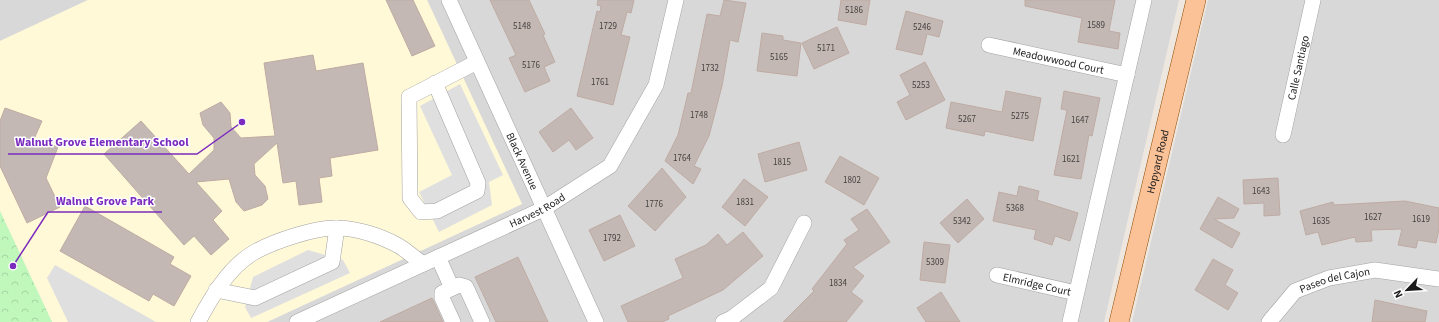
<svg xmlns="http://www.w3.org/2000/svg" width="1439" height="322" font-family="'Source Sans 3',sans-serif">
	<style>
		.residential { fill: #d9d8d8 }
		.education { fill: #fff9d7 }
		.park { fill: url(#park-crowns) }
		.parking { fill: #dfdfdf }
		.building { fill: #c4b8b4; stroke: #beaba3 }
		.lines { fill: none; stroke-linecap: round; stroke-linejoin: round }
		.minor-casing { stroke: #a2a2a2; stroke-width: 16 }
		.major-casing { stroke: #904b01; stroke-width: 20 }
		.minor { stroke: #fff; stroke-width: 15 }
		.major { stroke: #fbc197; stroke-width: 19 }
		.labels { text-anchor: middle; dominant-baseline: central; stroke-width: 3; stroke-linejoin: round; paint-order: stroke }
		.number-label { font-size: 9px; fill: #454241 }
		.street-label { font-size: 11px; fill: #1b1b1b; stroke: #fff }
		.leader { fill: none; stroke: #7b2cbf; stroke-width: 1.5 }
		.callout-dot { fill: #7b2cbf; stroke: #fff; stroke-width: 1.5 }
		.callout-label { font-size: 12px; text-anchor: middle; font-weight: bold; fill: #7b2cbf; stroke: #fff; stroke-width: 3; stroke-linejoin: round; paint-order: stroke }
	</style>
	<defs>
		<pattern id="park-crowns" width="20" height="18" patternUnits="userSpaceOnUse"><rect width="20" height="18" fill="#c0f8bc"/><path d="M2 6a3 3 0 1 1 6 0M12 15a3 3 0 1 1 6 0" fill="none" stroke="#a4d4a1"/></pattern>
	</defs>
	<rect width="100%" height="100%" fill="#ede7e0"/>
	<path class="residential" d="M0,0H88L0,41Z
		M427,0H1179L1104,322H267L522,204Z
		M1208,0H1439V322H1132Z"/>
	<path class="education" d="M88,0H427L522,204L267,322H52L0,211V41Z"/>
	<path class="park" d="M0,211L52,322H0Z"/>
	<path class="parking" d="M460,84L503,175L489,182L492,205L439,232L419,192L452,175L420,106Z
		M308,250L343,260L350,273L251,318L245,307L253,277Z
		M55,265L156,322H68L47,278Z"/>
	<path class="building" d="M386,0H413L435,46L412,56Z
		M490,0H529L545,34L543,35L555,62L544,67L550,81L525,92L509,58L516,55Z
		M598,0H634L631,13L627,12L621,35L630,37L613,105L577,96L597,11L600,12L601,6L597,5Z
		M724,0L746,3L738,42L730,40L722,86L709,136L694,166L701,169L693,184L665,161L678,135L688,93H691L707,14L720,16Z
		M841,0H870L866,25L838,20Z
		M1025,0H1115L1109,31L1120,33L1118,49L1078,42L1082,18L1025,6Z
		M906,11L943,21L939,37L927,34L922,55L896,49Z
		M837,27L849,53L814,69L802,43Z
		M762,33L783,36V40L801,43L797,76L757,71Z
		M313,55L316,71L363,63L378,150L330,158L332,176L319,178L322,202L299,205L296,181L283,183L277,143L254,164L255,175L265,186L268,199L262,205L244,211L236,202L229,179L196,182L222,211L213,220L229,239L211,255L194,236L184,245L104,154L141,121L189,174L214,150V138L203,125L200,113L221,102L230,113L231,127L241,138L275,136L264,63Z
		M925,62L945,100L906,120L897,102L910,95L900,75Z
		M1006,91L1041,98L1033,141L985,131L984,136L946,128L951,102L1002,112Z
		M1064,91L1100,98L1092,136L1089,135L1081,179L1054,175L1067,110L1061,109Z
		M5,108L42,121L34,139L58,147L46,178L60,207L27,223L0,166V121Z
		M571,108L593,138L576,150L569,140L553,152L539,132Z
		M799,142L807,170L765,182L758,154Z
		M840,156L879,178L864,205L825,182Z
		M662,168L686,197L655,231L628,206Z
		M1278,178L1280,215L1264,216V203L1244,204L1243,180Z
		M744,179L768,197L745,226L722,207Z
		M1019,186L1039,191L1037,200L1078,213L1070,241L1055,236L1052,245L1034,239L1036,230L993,221L999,192L1017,196Z
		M1218,197L1239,209L1234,218L1214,219L1240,233L1232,248L1200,229Z
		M967,199L984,219L958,243L940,223Z
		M1405,201L1439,208V229L1436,243L1418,240L1416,248L1398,245L1402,229L1371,230L1372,241L1356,242L1355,237L1322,245L1318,232L1306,235L1300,211L1333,202L1334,205Z
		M85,206L174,257L170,264L191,276L174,306L153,294L149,301L60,251Z
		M867,209L890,242L853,267L864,276L851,292L863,301L846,322H783L814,291L812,289L847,244L844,240L859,230L851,219Z
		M620,215L635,246L604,261L589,230Z
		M743,232L763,256L723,290L668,316L669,319L662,322H628L621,306L683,278L675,259L706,245L718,234L727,245Z
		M924,242L950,245L945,283L920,280Z
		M518,257L548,322H496L475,277Z
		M1213,259L1233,270L1225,285L1238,293L1228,310L1195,290Z
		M941,292L960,322H926L917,308Z
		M432,298L443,322H380Z
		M1375,300L1427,311L1425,322H1372Z"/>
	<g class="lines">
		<g class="minor-casing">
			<g id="minor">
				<path id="s1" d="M449,0L596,322"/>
				<path id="s2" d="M989,45L1127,75"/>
				<path d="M435,83L478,183L477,191L437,211L421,212L410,198L409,97L477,62"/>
				<path id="s3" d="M1283,135L1313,0"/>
				<path d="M438,257L452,288"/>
				<path id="s4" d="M997,275L1076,293"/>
				<path d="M216,290L255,298L332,262L337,228"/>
				<path d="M198,322C211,298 228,268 253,253C272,242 315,227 337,228C357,228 381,236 399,246C407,251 415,258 423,264"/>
				<path id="s5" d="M297,322L543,209L610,166L656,85L676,0"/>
				<path d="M453,322L442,298V293L459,285L466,287L482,322"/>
				<path d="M723,322L732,318L771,288L804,223"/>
				<path d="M1070,322L1144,0"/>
				<path id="s6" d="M1269,322L1295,291L1329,278L1375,270L1439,279"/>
			</g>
		</g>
		<g class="major-casing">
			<g id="major">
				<path id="s7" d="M1119,322L1196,0"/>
			</g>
		</g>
		<use href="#minor" class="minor"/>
		<use href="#major" class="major"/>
	</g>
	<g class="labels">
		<g class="number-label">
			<text x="854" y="10">5186</text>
			<text x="1096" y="25">1589</text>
			<text x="522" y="26">5148</text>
			<text x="608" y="26">1729</text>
			<text x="922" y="27">5246</text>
			<text x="826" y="48">5171</text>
			<text x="779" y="57">5165</text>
			<text x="531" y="65">5176</text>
			<text x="710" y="68">1732</text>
			<text x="600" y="82">1761</text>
			<text x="921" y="85">5253</text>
			<text x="699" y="115">1748</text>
			<text x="1020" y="116">5275</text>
			<text x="967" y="119">5267</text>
			<text x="1080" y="120">1647</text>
			<text x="682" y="158">1764</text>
			<text x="1071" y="159">1621</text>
			<text x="782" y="162">1815</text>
			<text x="852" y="180">1802</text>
			<text x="1261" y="191">1643</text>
			<text x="745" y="202">1831</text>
			<text x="654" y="204">1776</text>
			<text x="1015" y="208">5368</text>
			<text x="1373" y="217">1627</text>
			<text x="1421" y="219">1619</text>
			<text x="962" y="221">5342</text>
			<text x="1321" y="221">1635</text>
			<text x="612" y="238">1792</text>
			<text x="935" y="262">5309</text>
			<text x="838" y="283">1834</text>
		</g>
		<g class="street-label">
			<text stroke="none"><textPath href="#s2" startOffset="71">Meadowwood Court</textPath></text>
			<text stroke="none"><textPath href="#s3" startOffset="69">Calle Santiago</textPath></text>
			<text stroke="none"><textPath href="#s1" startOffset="177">Black Avenue</textPath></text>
			<text stroke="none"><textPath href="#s7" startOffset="165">Hopyard Road</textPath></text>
			<text stroke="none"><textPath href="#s5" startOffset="265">Harvest Road</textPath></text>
			<text stroke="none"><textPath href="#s6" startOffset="82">Paseo del Cajon</textPath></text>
			<text stroke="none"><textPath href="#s4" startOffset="41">Elmridge Court</textPath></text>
		</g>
	</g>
	<path class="leader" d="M242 122L197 154H8M13 266L48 212H162"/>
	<g class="callout-dot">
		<circle cx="242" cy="122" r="4"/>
		<circle cx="13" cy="266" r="4"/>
	</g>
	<g class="callout-label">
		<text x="102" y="146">Walnut Grove Elementary School</text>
		<text x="105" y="205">Walnut Grove Park</text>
	</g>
	<g transform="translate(1407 290) rotate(245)" stroke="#ffffff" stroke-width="3" paint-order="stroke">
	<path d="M0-3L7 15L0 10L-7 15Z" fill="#1b1b1b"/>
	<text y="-6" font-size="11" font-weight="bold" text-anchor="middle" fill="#1b1b1b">N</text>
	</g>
</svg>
